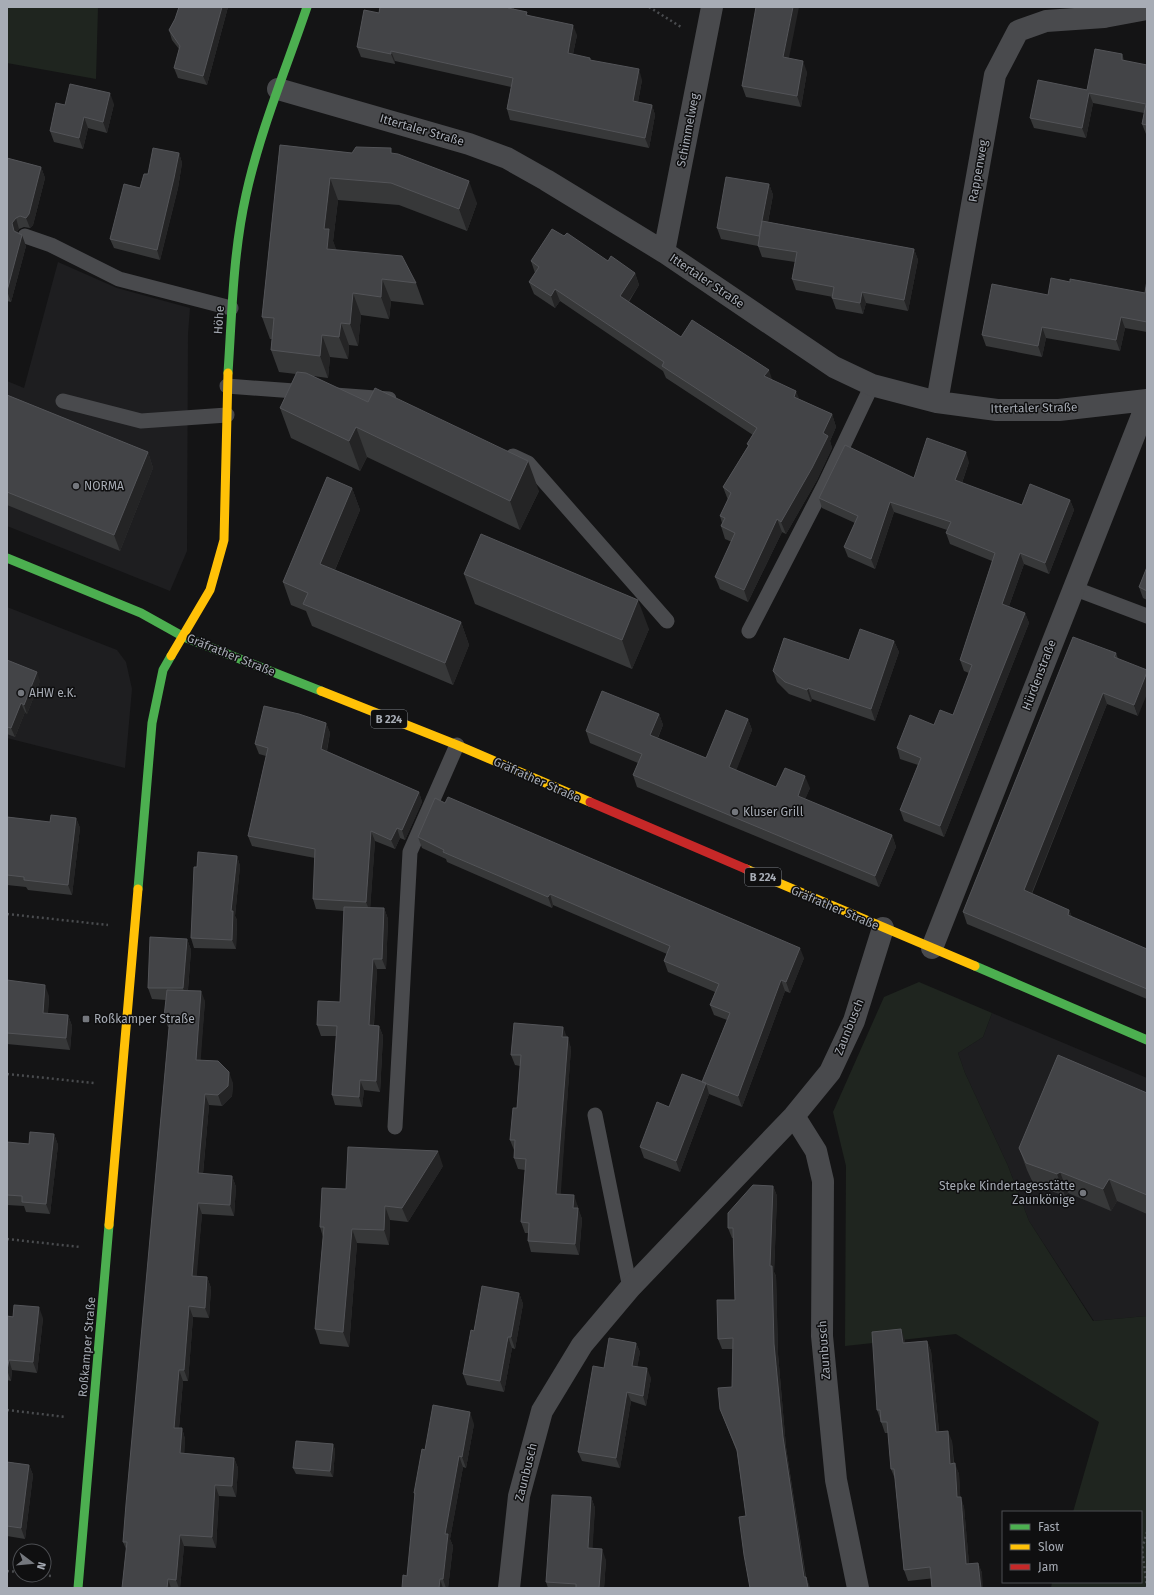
<svg xmlns="http://www.w3.org/2000/svg" width="1154" height="1595" font-family="'Fira Sans',sans-serif">
	<style>
		.built { fill: #1e1e20 }
		.green { fill: #1f251f }
		.lines { fill: none; stroke-linecap: round; stroke-linejoin: round }
		.path { stroke: #4a4c4f; stroke-width: 2.5; stroke-dasharray: 2 3; stroke-linecap: butt }
		.lane { stroke: #494a4d; stroke-width: 15 }
		.street { stroke: #494a4d; stroke-width: 22 }
		.fast { stroke: #4caf50; stroke-width: 9 }
		.slow { stroke: #ffc107; stroke-width: 9 }
		.jam { stroke: #c62828; stroke-width: 9 }
		.wall { fill: #373839 }
		.shaded-wall { fill: #242425 }
		.building { fill: #434447; stroke: #535458 }
		.poi-dot { fill: #74777d; stroke: #0f0f10; stroke-width: 1.5 }
		.labels { text-anchor: middle; dominant-baseline: central; stroke-width: 3; stroke-linejoin: round; paint-order: stroke }
		.shield { fill: #0f0f10; stroke: #797d84; stroke-width: 1 }
		.shield-label { font-size: 11px; font-weight: bold; fill: #a7acb5 }
		.street-label { font-size: 12px; fill: #a7acb5; stroke: #0f0f10 }
		.poi-label { font-size: 12px; fill: #a7acb5; stroke: #0f0f10; text-anchor: start }
	</style>
	<rect width="100%" height="100%" fill="#141415"/>
	<path class="built" d="M58,262L117,288L190,308L188,334L187,551L170,591L7,526V381L24,388Z
		M7,607L117,650L126,662L132,689L125,768L7,738Z
		M992,1013L1147,1078V1316L1094,1321L1029,1221L1008,1166L965,1073L958,1053L983,1037Z"/>
	<path class="green" d="M7,7H98L96,79L7,63Z
		M919,982L992,1013L983,1037L958,1053L965,1073L1008,1166L1029,1221L1093,1321L1147,1316V1588H1051L1052,1582H1141V1512H1073L1099,1422L956,1334L845,1346L846,1166L833,1112L884,997Z"/>
	<g class="lines">
		<path class="path" d="M649,7L681,27
			M7,914L108,925
			M7,1074L94,1083
			M7,1239L80,1247
			M7,1410L66,1417
			M7,1571L20,1572
			M44,1575L51,1576
			M1147,1588L1142,1549L1147,1532"/>
		<path class="lane" d="M25,236L51,245L119,279L231,308
			M227,386L308,392
			M335,395L389,399
			M63,401L141,421L227,415
			M513,456L528,463L667,621
			M1073,588L1147,616
			M749,631L825,484L872,385
			M595,1115L630,1288
			M395,1127L410,852L457,745"/>
		<path class="street" d="M1106,7L1104,17L1147,9
			M278,89L469,144L507,158L546,180L664,252L834,367L872,385L937,402L997,410H1059L1147,400
			M664,252L712,7
			M937,402L995,75L1018,31L1046,21L1104,17
			M932,948L1147,403
			M794,1116L816,1151L823,1181L822,1336L836,1480L858,1588
			M509,1588L519,1496L542,1411L582,1345L630,1288L794,1116L830,1072L854,1021L883,928"/>
		<path class="fast" d="M228,373C232,313 233,253 246,195C260,131 286,69 307,7
			M7,558L141,613L184,637L321,691
			M138,889L152,723L163,670L171,656
			M975,966L1147,1040
			M78,1588L109,1225"/>
		<path class="slow" d="M171,656L210,590L224,540L228,373
			M321,691L457,745L590,802
			M746,869L975,966
			M109,1225L138,889"/>
		<path class="jam" d="M590,802L746,869"/>
	</g>
	<path class="wall" d="M179,7H228L207,85L178,78L174,68L179,49L172,40L169,30L175,19Z
		M380,7H514V9L577,35L573,54L591,60L642,80L638,102L652,105L655,115L649,148L510,120L507,109L511,87L395,61V64L361,57L357,47L379,13Z
		M789,59L807,72L801,107L746,97L742,86Z
		M1125,61L1147,65V134H1146L1142,124L1144,113L1093,103L1086,138L1034,128L1030,118L1087,90Z
		M114,104L107,133L88,128L83,149L54,142L50,131L65,105Z
		M280,145L352,153H393L477,203L467,231L399,205L338,200L333,241L336,250L416,283L424,305L391,301L389,319L361,315L358,346L349,345L348,359L330,357L328,378L313,376L539,491L520,530L367,457L360,471L291,438L280,408L296,374L279,372L271,350L272,339H270L262,317Z
		M179,153L182,163L178,188L160,260L114,248L110,239L148,174Z
		M7,158L41,167L45,178L33,225L30,228L24,227L19,229L17,232L26,246L11,302L7,301Z
		M769,184L773,195L768,222L914,249L918,260L908,311L866,303L863,314L836,309L832,298L833,297L796,290L792,279L795,262L762,257L758,246L721,239L717,228Z
		M564,236L608,261L635,273L639,285L629,302L681,337L772,380L799,399L832,414L836,427L830,441L832,448L817,480L786,534L782,532L748,602L720,589L715,577L732,542L725,539L721,526L722,523L720,516L728,500L723,487L748,446L747,444L753,435L666,378L663,371L560,301L555,308L534,294L529,282L535,273L531,261Z
		M1147,280V332L1125,328L1120,351L1046,338L1042,357L986,346L982,335L1070,282L1145,293Z
		M7,395L148,452L153,468L120,551L7,505Z
		M969,462L962,483L1022,505L1070,500L1074,510L1049,574L1024,564L1009,606L1025,613L1029,623L944,837L904,821L900,810L918,765L900,759L897,748L934,725L953,715L969,673L964,671L960,660L992,561L950,544L946,533L947,530L894,512L875,569L848,557L844,547L855,523L822,508L819,498L914,478Z
		M352,488L360,510L335,570L461,622L469,645L453,685L312,626L306,611L291,605L283,582Z
		M1147,567V600L1143,598L1139,587Z
		M464,574L649,629L632,669L475,604Z
		M894,641L899,652L875,721L812,699L811,702L789,694L777,682L773,671L849,660Z
		M1116,653L1138,716L1107,704L1032,894L1069,910L1072,917L1147,949V999L967,924L963,912Z
		M7,660L40,681L27,714L25,712L15,737L7,734Z
		M659,714L663,725L658,738L706,758L748,719L752,730L736,770L776,787L810,788L805,799L892,835L896,847L879,887L637,787L633,775L638,763L590,743L586,731Z
		M326,723L330,733L327,751L419,792L422,802L405,840L400,838L395,849L375,841L370,908H384L388,919L386,969H377L374,1025L379,1026L383,1036L380,1092L364,1090L362,1107L335,1105L332,1095L336,1036H321L317,1025L340,1002L344,911L316,909L313,899L315,858L252,846L248,836L266,756L259,754L255,744Z
		M7,817L50,822L76,818L80,828L72,895L28,890L26,887L7,885Z
		M418,837L804,958L790,993L785,991L742,1107L709,1094L680,1172L644,1158L640,1147L669,1107L702,1082L727,1020L714,1015L710,1005L715,992L668,972L664,961L667,954L553,905L552,908L447,862L446,859L422,848Z
		M237,856L240,866L235,916L237,920L236,949L194,948L191,938L197,867Z
		M187,939L191,950L188,990L205,1001L200,1060L233,1083L232,1096L222,1106L209,1105L203,1174L232,1176L236,1187L234,1216L202,1214L196,1276L207,1277L211,1288L209,1318L193,1317L188,1381H183L179,1428H182L185,1439L184,1453L234,1458L238,1468L236,1497L219,1496L216,1548L184,1546L180,1588H122L126,1549L123,1542L169,1027H168L164,1017L166,1000L152,999L148,988Z
		M7,980L49,996L48,1013L68,1015L72,1026L70,1050L7,1044Z
		M563,1027L566,1037L571,1048L560,1195L578,1206V1209L582,1219L579,1255L531,1252L528,1241V1233H525L521,1222L525,1170L518,1169L514,1158V1150L510,1140L517,1108L520,1066L515,1065L511,1055Z
		M1147,1093V1214L1117,1201L1111,1211L1068,1193L1065,1196L1034,1185L1027,1170L1019,1148Z
		M54,1134L58,1145L50,1214L26,1212L24,1206L7,1205V1142L29,1144Z
		M443,1166L408,1222L390,1220L389,1245L357,1243L349,1347L320,1344L315,1329L323,1237L320,1227L346,1189Z
		M773,1186L777,1196L774,1272L776,1276L778,1354L786,1447L806,1577L810,1588L746,1516L737,1452L720,1409L732,1387L733,1349H722L718,1339L735,1300L733,1238H732L728,1228Z
		M519,1293L523,1304L515,1349L512,1348L504,1392L467,1385L463,1374L474,1331Z
		M7,1316L43,1318L37,1373L12,1370L11,1381L7,1380Z
		M905,1340V1343L927,1341L931,1351L939,1431L952,1441L954,1463L959,1474L960,1497L964,1507L969,1564L978,1563L982,1573L908,1581L904,1570L895,1479L891,1469L888,1433H885L877,1410Z
		M636,1343L640,1352L637,1367L651,1378L646,1406L631,1401L620,1468L582,1461L578,1452L604,1368Z
		M474,1424L466,1468L463,1467L450,1539L453,1546L448,1588H402L407,1576L415,1497L414,1493L425,1450Z
		M333,1444L335,1450L333,1477L296,1474L293,1468Z
		M7,1462L29,1465L33,1475L25,1539L7,1536Z
		M591,1497L595,1508L592,1548L606,1560L604,1588H548L546,1582Z"/>
	<path class="shaded-wall" d="M222,7H228L207,85L203,76Z
		M508,7H514L512,19L508,8Z
		M793,7H799L787,68L783,57Z
		M573,25L577,35L571,63L568,53Z
		M391,51L395,61V64L391,54Z
		M1122,54L1126,64L1122,60Z
		M803,61L807,72L801,107L797,96Z
		M639,69L642,80L636,112L633,101Z
		M110,93L114,104L107,133L103,122Z
		M1089,93L1093,103L1086,138L1082,128Z
		M652,105L655,115L649,148L645,138Z
		M84,117L88,128L83,149L79,138Z
		M179,153L182,163L178,188L160,260L157,250Z
		M41,167L45,178L33,225L30,228L26,218Z
		M330,178L338,200L333,241L337,251L327,249L324,229Z
		M469,181L477,203L467,231L459,209Z
		M769,184L773,195L763,247L759,236Z
		M16,218L19,229L16,233L14,231L12,223Z
		M22,235L26,246L11,302L7,291Z
		M914,249L918,260L908,311L904,300Z
		M635,273L639,285L624,308L620,296Z
		M382,279L391,301L389,319L381,297Z
		M555,289L560,301L555,308L551,296Z
		M862,292L866,303L863,314L860,303Z
		M353,293L361,315L358,346L350,324Z
		M1121,317L1125,328L1120,351L1116,340Z
		M341,323L349,345L348,359L339,337Z
		M1042,327L1046,338L1042,357L1038,346Z
		M322,335L330,357L328,378L320,356Z
		M769,370L773,382L764,376Z
		M796,391L801,403L794,397Z
		M832,414L836,427L830,441L832,448L817,480L786,534L781,522Z
		M356,427L367,457L360,471L349,441Z
		M148,452L153,468L120,551L114,535Z
		M966,452L969,462L959,491L955,480Z
		M528,461L539,491L520,530L510,501Z
		M352,488L360,510L328,586L320,564Z
		M1070,500L1074,510L1049,574L1045,563Z
		M890,502L894,512L875,569L871,559Z
		M777,519L782,532L748,602L744,590Z
		M1020,553L1024,564L1006,614L1002,604Z
		M638,600L649,629L632,669L622,640Z
		M1025,613L1029,623L944,837L940,826Z
		M461,622L469,645L453,685L445,663Z
		M894,641L899,652L875,721L871,709Z
		M37,672L40,681L27,714L24,705Z
		M1147,672V694L1138,716L1134,705Z
		M808,688L812,699L811,702L807,690Z
		M1103,693L1107,704L1028,902L1024,890Z
		M21,703L25,712L15,737L11,728Z
		M659,714L663,725L654,746L650,735Z
		M748,719L752,730L733,779L729,767Z
		M326,723L330,733L325,759L321,749Z
		M805,776L810,788L802,807L798,796Z
		M419,792L422,802L405,840L402,830Z
		M76,818L80,828L72,895L68,885Z
		M397,828L400,838L395,849L391,840Z
		M371,831L375,841L370,912L366,902Z
		M892,835L896,847L879,887L875,876Z
		M237,856L240,866L235,916L237,920L236,949L232,940L231,911Z
		M550,894L553,905L552,908L548,897Z
		M384,908L388,919L386,969L382,959Z
		M1069,910L1074,921L1068,915Z
		M187,939L191,950L187,1000L183,988Z
		M800,948L804,958L790,993L786,982Z
		M373,959L377,969L373,1035L369,1025Z
		M781,980L785,991L742,1107L738,1096Z
		M45,985L49,996L47,1024L43,1013Z
		M201,991L205,1001L200,1070L196,1060Z
		M68,1015L72,1026L70,1050L66,1038Z
		M379,1026L383,1036L380,1092L376,1081Z
		M563,1027L567,1037H562Z
		M568,1037L571,1048L560,1205L556,1194Z
		M229,1072L233,1083L232,1096L222,1106L218,1095Z
		M360,1080L364,1090L362,1107L359,1097Z
		M706,1083L709,1094L680,1172L676,1161Z
		M205,1094L209,1105L202,1184L198,1173Z
		M54,1134L58,1145L50,1214L46,1204Z
		M438,1151L443,1166L408,1222L402,1208Z
		M1060,1172L1068,1193L1065,1196L1057,1174Z
		M232,1176L236,1187L234,1216L230,1205Z
		M1109,1179L1117,1201L1111,1211L1103,1189Z
		M773,1186L777,1196L774,1272L776,1276L778,1354L786,1447L807,1587L804,1577L783,1437L774,1344L770,1266Z
		M574,1195L582,1219L579,1255L575,1244L573,1208Z
		M198,1203L202,1214L196,1286L192,1276Z
		M385,1206L390,1220L389,1245L384,1230Z
		M352,1229L357,1243L349,1347L343,1332Z
		M207,1277L211,1288L209,1318L205,1308Z
		M519,1293L523,1304L515,1349L511,1337Z
		M189,1306L193,1317L188,1381L184,1370Z
		M39,1307L43,1318L37,1373L33,1362Z
		M901,1329L905,1340L906,1353L903,1343Z
		M508,1337L512,1348L504,1392L500,1381Z
		M927,1341L931,1351L940,1442L936,1432Z
		M636,1343L640,1352L636,1375L632,1366Z
		M9,1360L12,1370L11,1381L7,1370Z
		M647,1368L651,1378L646,1406L643,1396Z
		M179,1370L183,1381L178,1438L174,1428Z
		M627,1392L631,1401L620,1468L616,1458Z
		M470,1412L474,1424L466,1468L462,1457Z
		M182,1428L185,1439L184,1464L180,1453Z
		M948,1431L952,1441L954,1474L950,1464Z
		M333,1444L335,1450L333,1477L330,1471Z
		M459,1456L463,1467L450,1539L453,1546L448,1588H446L443,1579L445,1534Z
		M234,1458L238,1468L236,1497L232,1486Z
		M955,1463L959,1474L961,1508L957,1497Z
		M29,1465L33,1475L25,1539L21,1528Z
		M215,1485L219,1496L216,1548L212,1537Z
		M591,1497L595,1508L592,1559L588,1548Z
		M961,1497L964,1507L970,1575L966,1564Z
		M180,1535L184,1546L180,1588H179L176,1580Z
		M602,1549L606,1560L604,1588H599Z
		M978,1563L982,1573L983,1588H981Z
		M806,1577L810,1587V1588H808Z
		M168,1579L171,1588H167Z
		M440,1579L443,1588H439Z"/>
	<path class="building" d="M179,7H222L203,76L174,68L180,46L169,30L175,19Z
		M380,7H508V8L527,12L526,15L573,25L568,53L590,58V60L639,69L633,101L652,105L645,138L507,109L513,78L391,51V54L357,47L364,10L379,13Z
		M756,7H793L783,57L803,61L797,96L742,86Z
		M1095,49L1122,54V60L1147,65V125L1142,124L1146,104L1089,93L1082,128L1030,118L1038,80L1087,90Z
		M70,84L110,93L103,122L84,117L79,138L50,131L56,103L65,105Z
		M280,145L352,153L356,147L391,148V153L398,154L469,181L459,209L391,183L330,178L324,229H329L327,249L402,256L416,283L382,279L381,297L353,293L350,324L341,323L339,337L322,335L320,356L271,350L274,318L262,317Z
		M153,148L179,153L174,178L157,250L110,239L124,184L140,188L144,174H148Z
		M7,158L41,167L29,214L26,218L20,216L16,218L12,223L14,231L22,235L7,291Z
		M726,177L769,184L759,236L717,228Z
		M762,221L914,249L904,300L862,292L860,303L832,298L834,287L792,279L797,252L758,246Z
		M552,229L564,236L567,233L608,261L611,256L635,273L620,296L681,337L692,320L769,370L764,376L796,391L794,397L832,414L823,433L828,436L812,468L781,522L777,519L744,590L715,577L735,533L721,526L725,518L720,516L731,493L723,487L749,445L747,444L757,428L662,366L664,362L555,289L551,296L529,282L539,267L531,261Z
		M1051,278L1070,282V279L1145,293L1147,280V322L1121,317L1116,340L1042,327L1038,346L982,335L992,284L1048,295Z
		M297,372L306,373L368,402L375,388L528,461L510,501L356,427L349,441L280,408Z
		M7,395L148,452L114,535L7,492Z
		M927,438L966,452L955,480L1022,505L1030,484L1070,500L1045,563L1020,553L1002,604L1025,613L940,826L900,810L921,758L897,748L910,715L934,725L940,710L953,715L972,665L960,660L995,553L946,533L951,522L890,502L871,559L844,547L858,516L819,498L845,445L914,478Z
		M327,477L352,488L320,564L461,622L445,663L303,604L308,593L283,582Z
		M481,534L638,600L622,640L464,574Z
		M1147,567V591L1139,587Z
		M860,629L894,641L871,709L808,688L807,690L785,682L773,671L784,638L849,660Z
		M1073,637L1116,653L1114,657L1147,670V672L1134,705L1103,693L1024,890L1069,910L1068,915L1147,949V989L963,912Z
		M7,660L37,672L24,705L21,703L11,728L7,727Z
		M602,691L659,714L650,735L706,758L726,710L748,719L729,767L776,787L785,768L805,776L798,796L892,835L875,876L633,775L642,754L586,731Z
		M264,706L299,714L326,723L321,749L419,792L402,830L397,828L391,840L371,831L366,902L313,899L315,849L248,836L268,748L255,744Z
		M448,797L800,948L786,982L781,980L738,1096L702,1082L730,1013L710,1005L719,984L664,961L670,946L550,894L548,897L443,852L444,850L418,837L435,798L445,803Z
		M51,815L76,818L68,885L24,880V877L7,875V817L50,822Z
		M198,852L237,856L231,911H233L232,940L191,938L194,867H197Z
		M344,907L384,908L382,959H373L369,1025L379,1026L376,1081L360,1080L359,1097L332,1095L337,1026L317,1025L318,1001L340,1002Z
		M150,937L187,939L183,988H148Z
		M7,980L45,985L43,1013L68,1015L66,1038L7,1033Z
		M167,990L201,991L196,1060L218,1061L229,1072L228,1086L218,1095L205,1094L198,1173L232,1176L230,1205L198,1203L192,1276L207,1277L205,1308L189,1306L184,1370H179L174,1428H182L180,1453L234,1458L232,1486L215,1485L212,1537L180,1535L176,1580L168,1579L167,1588H122L127,1542H123L126,1504L170,1017H164Z
		M514,1023L563,1027L562,1037H568L556,1194L574,1195L573,1208H578L575,1244L528,1241L529,1223L521,1222L526,1159L514,1158L515,1140H510L513,1108H517L521,1055H511Z
		M1058,1055L1147,1093V1195L1109,1179L1103,1189L1060,1172L1057,1174L1026,1163L1019,1148Z
		M682,1074L706,1083L676,1161L640,1147L657,1102L669,1107Z
		M30,1132L54,1134L46,1204L22,1202V1196L7,1195V1142L29,1144Z
		M348,1147L438,1151L402,1208L385,1206L384,1230L352,1229L343,1332L315,1329L324,1227H320L322,1188L346,1189Z
		M753,1185L773,1186L770,1266H772L774,1344L783,1437L804,1577H806L808,1588H750L744,1555L739,1517L746,1516L737,1450L720,1409L718,1388L732,1387L733,1338L718,1339L717,1300H735L733,1228H728V1213Z
		M482,1286L519,1293L511,1337H508L500,1381L463,1374L471,1330L474,1331Z
		M14,1305L39,1307L33,1362L9,1360L7,1370V1316L13,1317Z
		M901,1329L903,1343L927,1341L936,1432L948,1431L950,1464L955,1463L957,1497H961L966,1564L978,1563L981,1588H932L930,1567L904,1570L894,1469H891L887,1422H881L880,1410H877L872,1332Z
		M609,1338L636,1343L632,1366L647,1368L643,1396L627,1392L616,1458L578,1452L593,1366L604,1368Z
		M433,1405L470,1412L462,1457L459,1456L445,1534H448L443,1579H440L439,1588H402L403,1575L407,1576L415,1493H414L422,1449L425,1450Z
		M296,1441L333,1444L330,1471L293,1468Z
		M7,1462L29,1465L21,1528L7,1526Z
		M552,1495L591,1497L588,1548L602,1549L599,1588H576V1584L546,1582Z"/>
	<g class="poi-dot">
		<circle cx="76" cy="486" r="4"/>
		<circle cx="21" cy="693" r="4"/>
		<circle cx="735" cy="812" r="4"/>
		<rect x="82" y="1015" width="8" height="8" rx="2"/>
		<circle cx="1083" cy="1193" r="4"/>
	</g>
	<g class="labels">
		<g class="shield">
			<rect x="371" y="710" width="36" height="18" rx="3"/>
			<rect x="745" y="868" width="36" height="18" rx="3"/>
		</g>
		<g class="shield-label">
			<text x="389" y="719">B 224</text>
			<text x="763" y="877">B 224</text>
		</g>
		<g class="street-label">
			<text transform="translate(422 130) rotate(16)">Ittertaler Straße</text>
			<text transform="translate(688 130) rotate(-79)">Schimmelweg</text>
			<text transform="translate(978 171) rotate(-80)">Rappenweg</text>
			<text transform="translate(707 281) rotate(34)">Ittertaler Straße</text>
			<text transform="translate(219 320) rotate(-86)">Höhe</text>
			<text transform="translate(1034 408) rotate(-1)">Ittertaler Straße</text>
			<text transform="translate(231 655) rotate(22)">Gräfrather Straße</text>
			<text transform="translate(1039 675) rotate(-69)">Hürdenstraße</text>
			<text transform="translate(537 780) rotate(24)">Gräfrather Straße</text>
			<text transform="translate(835 908) rotate(23)">Gräfrather Straße</text>
			<text transform="translate(849 1027) rotate(-68)">Zaunbusch</text>
			<text transform="translate(87 1347) rotate(-85)">Roßkamper Straße</text>
			<text transform="translate(824 1350) rotate(-94)">Zaunbusch</text>
			<text transform="translate(526 1472) rotate(-76)">Zaunbusch</text>
		</g>
		<g class="poi-label">
			<text x="84" y="486">NORMA</text>
			<text x="29" y="693">AHW e.K.</text>
			<text x="743" y="812">Kluser Grill</text>
			<text x="94" y="1019">Roßkamper Straße</text>
			<text x="1075" y="1186" text-anchor="end">Stepke Kindertagesstätte<tspan x="1075" dy="14">Zaunkönige</tspan></text>
		</g>
	</g>
	<rect width="1154" height="1595" fill="none" stroke="#a7acb5" stroke-width="16"/>
	<rect x="1002" y="1511" width="140" height="72" fill="#0f0f10" stroke="#4c4e52"/>
	<rect x="1010" y="1524" width="20" height="6" fill="#4caf50" stroke="#4c4e52"/>
	<text x="1038" y="1531" font-size="12" fill="#a7acb5">Fast</text>
	<rect x="1010" y="1544" width="20" height="6" fill="#ffc107" stroke="#4c4e52"/>
	<text x="1038" y="1551" font-size="12" fill="#a7acb5">Slow</text>
	<rect x="1010" y="1564" width="20" height="6" fill="#c62828" stroke="#4c4e52"/>
	<text x="1038" y="1571" font-size="12" fill="#a7acb5">Jam</text>
	<g transform="translate(32 1563) rotate(106)"><circle r="19" fill="#0f0f10" stroke="#4c4e52"/>
	<path d="M0-3L7 15L0 10L-7 15Z" fill="#74777d"/>
	<text y="-6" font-size="11" font-weight="bold" text-anchor="middle" fill="#a7acb5">N</text>
	</g>
</svg>
